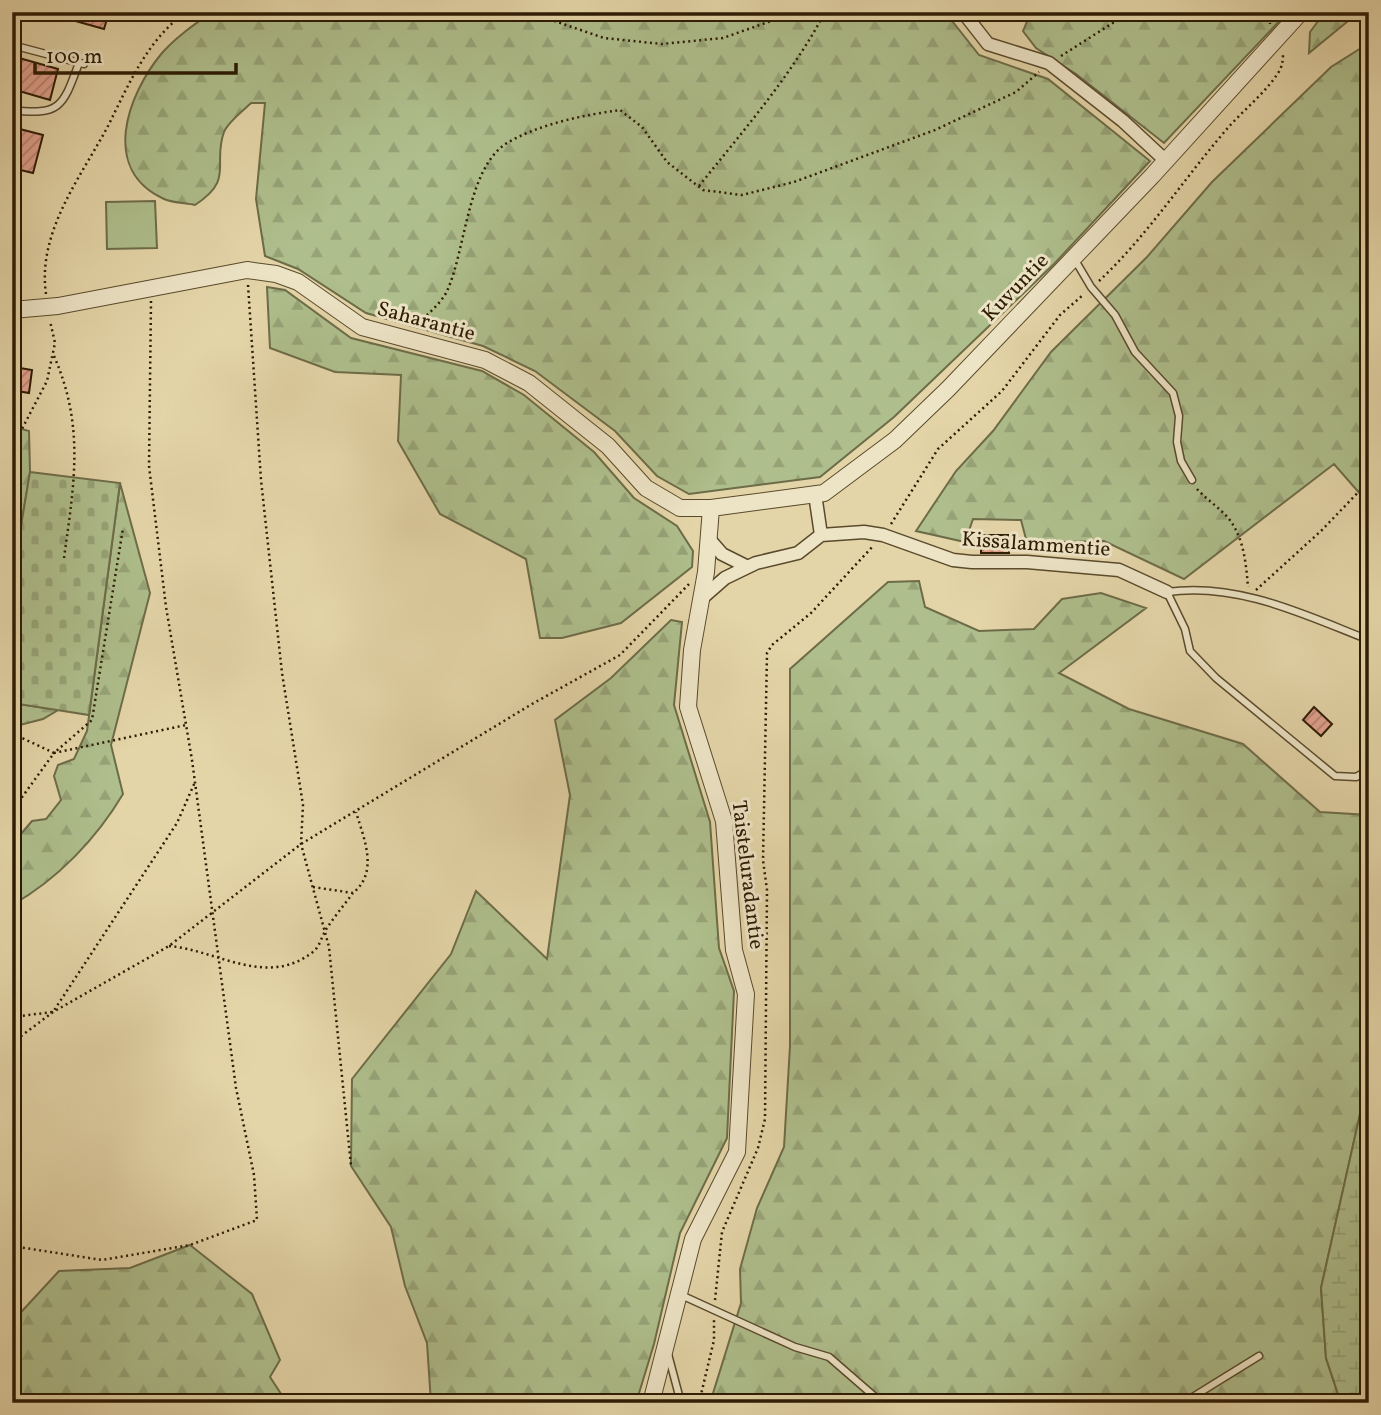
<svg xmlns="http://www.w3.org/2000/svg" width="1381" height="1415" font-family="Vollkorn,serif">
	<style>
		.forest { fill: url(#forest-firs); stroke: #6d6c48; stroke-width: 2 }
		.wetland { fill: url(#wetland-marsh); stroke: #6d6c48; stroke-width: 2 }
		.cemetery { fill: url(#cemetery-stones); stroke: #6d6c48; stroke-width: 2 }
		.park { fill: #aebe8c; stroke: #6d6c48; stroke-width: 2 }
		.building { fill: url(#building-hatch); stroke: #2c1b03; stroke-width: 2 }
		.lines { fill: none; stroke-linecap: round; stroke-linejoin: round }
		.service-casing { stroke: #5a4a2c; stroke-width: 9 }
		.minor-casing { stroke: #5a4a2c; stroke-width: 15 }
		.tertiary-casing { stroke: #5a4a2c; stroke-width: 18 }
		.path { stroke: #2c1b03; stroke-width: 2.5; stroke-dasharray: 2 3.5; stroke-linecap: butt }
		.service { stroke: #ede4c6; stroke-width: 6 }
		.minor { stroke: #ede4c6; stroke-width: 12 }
		.tertiary { stroke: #ede4c6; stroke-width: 16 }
		.labels { text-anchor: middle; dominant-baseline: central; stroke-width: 6; stroke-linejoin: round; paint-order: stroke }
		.street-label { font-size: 21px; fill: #2c1b03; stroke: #ede4c6 }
	</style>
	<defs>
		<pattern id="forest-firs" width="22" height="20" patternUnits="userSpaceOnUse" patternTransform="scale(1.75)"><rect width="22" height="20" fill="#aebe8c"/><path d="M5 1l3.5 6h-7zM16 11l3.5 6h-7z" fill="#96a377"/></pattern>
		<pattern id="wetland-marsh" width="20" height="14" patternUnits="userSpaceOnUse" patternTransform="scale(1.75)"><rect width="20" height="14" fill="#aebe8c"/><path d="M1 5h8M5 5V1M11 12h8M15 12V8" fill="none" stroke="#96a377"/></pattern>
		<pattern id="cemetery-stones" width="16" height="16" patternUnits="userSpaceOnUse" patternTransform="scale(1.75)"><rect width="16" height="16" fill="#aebe8c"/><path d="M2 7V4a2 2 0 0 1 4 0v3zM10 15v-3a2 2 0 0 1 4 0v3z" fill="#96a377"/></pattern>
		<pattern id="building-hatch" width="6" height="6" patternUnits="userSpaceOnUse" patternTransform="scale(1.75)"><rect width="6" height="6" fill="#e3a28f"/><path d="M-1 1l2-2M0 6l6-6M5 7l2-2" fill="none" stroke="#b88373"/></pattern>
	</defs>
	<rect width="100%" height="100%" fill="#e4d5a8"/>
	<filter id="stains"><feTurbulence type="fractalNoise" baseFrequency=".00286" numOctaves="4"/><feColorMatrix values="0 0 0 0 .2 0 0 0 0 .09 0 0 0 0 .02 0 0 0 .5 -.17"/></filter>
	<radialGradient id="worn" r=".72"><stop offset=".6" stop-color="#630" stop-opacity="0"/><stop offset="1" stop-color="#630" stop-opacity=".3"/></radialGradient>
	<path class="forest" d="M212,12H945L979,55L1048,79L1150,161L1054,264L894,417L820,477L689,494L657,476L615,431L535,371L483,346L366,313L298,269L265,256L256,199L265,103H251C243,111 228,122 224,132C212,165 235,179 195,205C186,203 173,203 164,199C100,170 127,95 162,53C176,37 195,24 212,12Z
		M1031,12H1288L1164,143L1076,74L1036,48L1023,31Z
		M1325,12H1359L1309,53L1310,32Z
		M1369,43V504L1334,464L1184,579L1104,541L1027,543L1021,520L973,519L965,542L916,531L956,471L993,431L1051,352L1147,257L1212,182L1331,67Z
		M267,287L285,290L351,338L482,371L524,395L594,452L634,498L677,526L693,551L692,567L621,623L562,638H540L526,559L440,514L398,441L401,375L335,372L270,348Z
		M18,428L29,431L30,472L12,580V429Z
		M120,483L150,593L111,745L123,794C97,838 57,880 12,905V870L20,862L14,842L32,821L46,819L61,800L54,776L58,765L74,759L87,731Z
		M919,581L925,607L979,631L1034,629L1062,599L1101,593L1146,608L1059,673L1129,709L1243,744L1320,812L1369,815V1074L1321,1288L1326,1358L1341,1403H710L741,1303L740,1269L757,1208L784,1147L790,1046V669L888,582Z
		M671,620L682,622L674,705L710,822L719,948L734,991L727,1138L680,1233L654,1344L636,1403H431L427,1343L405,1286L391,1227L351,1166L352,1079L451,954L476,891L547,959L570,795L555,720L611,678Z
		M12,703L58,710L43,719L12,727Z
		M190,1245L252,1294L280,1360L270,1377L287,1403H12V1322L59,1271L130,1268Z"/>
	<path class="wetland" d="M1369,1074V1403H1341L1326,1358L1321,1288Z"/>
	<path class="cemetery" d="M30,472L120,483L89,715L12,703V580Z"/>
	<path class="park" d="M155,201L157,248L107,249L106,202Z"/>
	<path class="building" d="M55,12H109L104,29L54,15Z
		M12,56L58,69L50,100L12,89Z
		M12,127L43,135L33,173L12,168Z
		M20,368L32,370L29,393L17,391Z
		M981,535H1008L1009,553H981Z
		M1314,707L1332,724L1321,736L1303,720Z"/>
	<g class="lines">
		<g class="service-casing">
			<path id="service" d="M12,45L84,64
				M12,110C61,116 63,106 79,63
				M1075,260L1091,287L1115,315L1135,352L1173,393L1179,416L1177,442L1181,461L1192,480
				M1369,640C1305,615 1238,582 1167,592L1185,629L1190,651L1216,678L1335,776L1356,777L1369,770
				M681,1295L795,1347L829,1357L882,1403
				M668,1354L681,1403
				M1183,1403L1259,1356"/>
		</g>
		<g class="minor-casing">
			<path id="minor" d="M963,12L988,44L1049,63L1123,121L1166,161
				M815,494L821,535
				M821,535L864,532L883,535L953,560L972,562H1027L1119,570L1167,592
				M709,539L722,554L748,567
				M701,599L725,578L756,563L798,553L821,535"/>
		</g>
		<g class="tertiary-casing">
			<path id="tertiary" d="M12,310L58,306L247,270L276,274L298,282L362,327L485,360L529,383L608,446L646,488L680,508H711L824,493L895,440L948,389L1152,176L1301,12
				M651,1403L693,1239L737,1152L746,994L734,950L724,821L688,707L692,650L706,572L711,508"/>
		</g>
		<path class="path" d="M528,12L604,38L662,44L723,38L771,21L824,12
			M606,12L640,19L751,12
			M1269,12L1270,24
			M1061,56L1130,12
			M699,186C743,131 791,76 824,14
			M1099,281C1147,236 1183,180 1226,130C1243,110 1266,93 1280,70C1282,65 1283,61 1283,55
			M248,285L261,480L282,673L303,805L301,844L329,947L351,1166
			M46,294C37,232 81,177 108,126C129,84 147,40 186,12
			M415,327C425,316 441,304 447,291C466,250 467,168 507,143C539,124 584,115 620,110L642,127L667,162L703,190L742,195L794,182L935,130L1016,92L1039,72
			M54,356C85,427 74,484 64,558
			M12,448L47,381L55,343L50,321
			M1197,489C1207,500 1220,508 1229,519C1244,538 1246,564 1248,587
			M891,524L938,449L1002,391L1060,315L1083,295
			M1256,590L1322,530L1367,483
			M12,739L20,737L54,753L92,720L123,528
			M12,811L54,753L186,725
			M313,887L353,893C379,872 364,839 356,812
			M169,946C217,950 268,989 314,951C320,946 322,935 327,928C335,916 344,905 353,893
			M12,1017L53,1012L177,823L195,782
			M12,1043L53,1012L169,946L301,844L532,704L620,655L690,583
			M12,1246L102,1260L190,1245L257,1220L254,1175L236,1088L192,760L166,607L149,466L151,301
			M715,1300L722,1232L758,1148L765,1119L767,890L763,860L767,653L772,645L811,613L874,545
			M699,1403L714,1340V1320"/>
		<use href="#service" class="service"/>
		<use href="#minor" class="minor"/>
		<use href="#tertiary" class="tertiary"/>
	</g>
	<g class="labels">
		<g class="street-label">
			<text transform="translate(1016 288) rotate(-46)">Kuvuntie</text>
			<text transform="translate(426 322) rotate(15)">Saharantie</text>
			<text transform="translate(1036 545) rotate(4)">Kissalammentie</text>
			<text transform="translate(747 875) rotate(83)">Taisteluradantie</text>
		</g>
	</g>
	<rect width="1381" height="1415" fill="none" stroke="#e4d5a8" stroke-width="42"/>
	<rect x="14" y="14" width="1353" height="1387" fill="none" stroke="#2c1b03" stroke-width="3.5"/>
	<rect x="21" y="21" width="1339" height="1373" fill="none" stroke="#2c1b03" stroke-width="2"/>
	<path d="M35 63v10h201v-10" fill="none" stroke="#2c1b03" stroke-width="3.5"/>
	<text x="46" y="63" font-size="21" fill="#2c1b03" stroke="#ede4c6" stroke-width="5" paint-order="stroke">100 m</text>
	<rect width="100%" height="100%" filter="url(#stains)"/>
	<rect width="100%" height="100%" fill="url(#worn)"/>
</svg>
